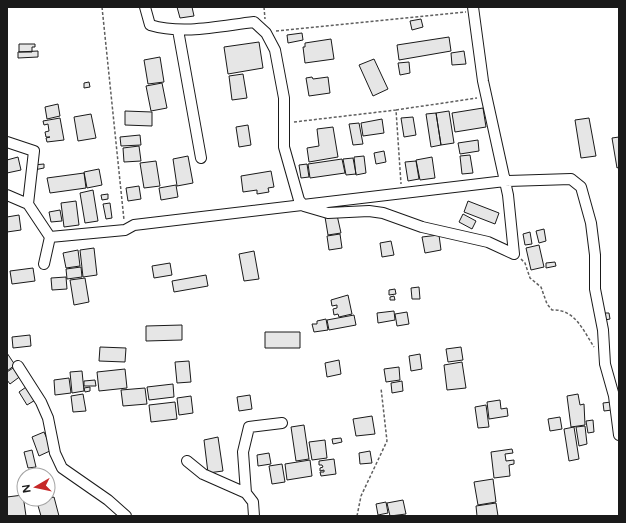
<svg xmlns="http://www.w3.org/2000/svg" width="626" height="523" font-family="Figtree,sans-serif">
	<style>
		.building { fill: #e6e6e6; stroke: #1a1a1a }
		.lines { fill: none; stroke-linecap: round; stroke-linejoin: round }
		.minor-casing { stroke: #1a1a1a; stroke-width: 12 }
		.path { stroke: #5f5f5f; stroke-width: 1.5; stroke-dasharray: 3 2; stroke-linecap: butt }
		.minor { stroke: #fff; stroke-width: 10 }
	</style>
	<rect width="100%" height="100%" fill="#fff"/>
	<path class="building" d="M177,7H192L194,16L180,18Z
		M421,19L423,27L412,30L410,21Z
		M302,33L303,40L288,43L287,35Z
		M449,37L451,51L399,60L397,45Z
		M331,39L334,59L305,63L303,47H305V43Z
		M259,42L263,68L228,74L224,47Z
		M19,44H35V47H32V52H19Z
		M38,51V57L18,58V52Z
		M464,51L466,64L452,65L451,53Z
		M160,57L164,82L148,84L144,60Z
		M374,59L388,89L373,96L359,65Z
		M409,62L410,73L400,75L398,63Z
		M243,74L247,98L232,100L229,76Z
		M312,77L313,79L328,77L330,93L309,96L306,78Z
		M89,82L90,87L84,88V83Z
		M162,83L167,108L151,111L146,86Z
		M58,104L60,116L47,119L45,107Z
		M483,108L486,127L455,132L452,113Z
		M125,111L152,112V126L125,125Z
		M449,111L454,143L441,145L436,113Z
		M436,113L441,145L431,147L426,114Z
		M91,114L96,138L78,141L74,117Z
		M413,117L416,135L404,137L401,118Z
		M60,118L64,140L47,142L46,138L50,137H46L45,132L49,131L48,124L44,125L43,121Z
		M589,118L596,156L581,158L575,120Z
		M382,119L384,133L363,136L361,123Z
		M359,123L363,144L353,145L349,124Z
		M248,125L251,145L239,147L236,127Z
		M333,127L338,157L309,162L307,148L319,146L317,129Z
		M140,135L141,145L121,146L120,137Z
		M619,137V167L617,168L612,138Z
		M478,140L479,151L460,154L458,143Z
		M139,146L141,161L124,162L123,148Z
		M384,151L386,162L376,164L374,153Z
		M470,155L473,173L462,174L460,156Z
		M188,156L193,183L177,186L173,159Z
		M364,156L366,173L356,175L354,157Z
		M18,157L21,170L7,173V160Z
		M432,157L435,178L420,180L416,160Z
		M353,158L356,174L346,175L343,159Z
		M342,159L345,173L310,178L308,164Z
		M156,161L160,186L144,188L140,163Z
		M416,161L419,179L408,181L405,162Z
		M44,164V168L34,170L33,165Z
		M307,164L309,177L301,178L299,165Z
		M99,169L102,185L87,188L84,172Z
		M271,171L274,187L268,188L269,192L257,194V190L243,192L241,176Z
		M84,173L86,188L50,193L47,178Z
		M176,185L178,197L161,200L159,188Z
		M139,186L141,199L128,201L126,188Z
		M93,190L98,221L85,223L80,193Z
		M108,194V199L102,200L101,195Z
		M76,201L79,225L64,227L61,203Z
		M468,201L499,213L495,224L464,212Z
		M110,203L112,218L106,219L103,204Z
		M60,210L62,221L51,222L49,212Z
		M463,214L476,221L472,229L459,222Z
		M19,215L21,230L7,232V217Z
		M337,215L341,233L328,235L325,217Z
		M544,229L546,241L539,243L536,231Z
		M530,232L532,244L525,245L523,234Z
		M340,234L342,248L329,250L327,236Z
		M439,235L441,250L425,253L422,237Z
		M391,241L394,255L382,257L380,243Z
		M539,245L544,267L531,270L526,248Z
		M94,248L97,275L83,277L80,250Z
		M78,250L80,266L66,268L63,253Z
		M254,251L259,279L244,281L239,254Z
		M555,262L556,266L546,268V263Z
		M170,263L172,275L154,278L152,266Z
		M81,267L82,277L67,279L66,269Z
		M33,268L35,281L12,284L10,271Z
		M206,275L208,286L174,292L172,281Z
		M66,277L67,289L52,290L51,278Z
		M85,278L89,302L74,305L70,280Z
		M419,287L420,299H412L411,288Z
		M395,289L396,294L389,295V290Z
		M348,295L352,314L339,317L338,314L334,315L333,309L337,308V305L332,306L331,300Z
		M394,296L395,300H390V297Z
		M394,311L395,320L378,323L377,313Z
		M407,312L409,324L397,326L395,314Z
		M604,313H609L610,319L605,320Z
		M354,315L356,325L329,330L327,320Z
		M326,319L328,330L314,332L312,324H317V321Z
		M182,325V340L146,341V326Z
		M265,332H300V348H265Z
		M30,335L31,346L13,348L12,337Z
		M100,347L126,348L125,362L99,361Z
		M461,347L463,360L448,362L446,349Z
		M7,353L15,365L7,371Z
		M420,354L422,369L411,371L409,356Z
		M339,360L341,374L327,377L325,363Z
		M189,361L191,382L177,383L175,362Z
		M462,362L466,388L447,390L444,365Z
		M16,366L22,375L10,384L7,380V372Z
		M399,367L400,380L386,382L384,369Z
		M125,369L127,388L99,391L97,372Z
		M82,371L84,391L72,393L70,372Z
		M69,378L71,393L55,395L54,380Z
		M95,380L96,386H84V381Z
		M402,381L403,391L392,393L391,383Z
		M173,384L174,397L149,400L147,387Z
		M29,385L37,399L27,405L19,392Z
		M90,387V391L85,392L84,388Z
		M145,388L147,404L123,406L121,390Z
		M83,394L86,411L73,412L71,396Z
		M578,394L580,405L584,404L585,425L571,427L567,396Z
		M250,395L252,409L239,411L237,397Z
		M191,396L193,413L179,415L177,398Z
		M500,400L501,409L507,408L508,416L489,419L487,402Z
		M175,402L177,419L151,422L149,405Z
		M611,402L612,410L604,411L603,403Z
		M486,405L489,427L478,428L475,407Z
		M372,416L375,434L356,436L353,419Z
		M560,417L562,429L550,431L548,419Z
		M593,420L594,432L588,433L586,421Z
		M304,425L309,459L296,461L291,427Z
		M585,426L587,444L579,446L576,427Z
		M574,427L579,459L569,461L564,429Z
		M44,432L52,450L39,456L32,437Z
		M218,437L223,471L208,473L204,440Z
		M341,438L342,442L333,444L332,439Z
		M325,440L327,458L312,460L309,442Z
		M512,449L513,453L505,454L506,461L514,460V464L509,465L510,476L494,478L491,452Z
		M32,450L36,467L28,468L24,452Z
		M370,451L372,463L360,464L359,453Z
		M269,453L271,464L258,466L257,455Z
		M334,459L336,474L321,476L320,472H324V470L320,471V468L323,467L322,465H319V461Z
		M310,460L312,476L287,480L285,464Z
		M282,464L285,482L272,484L269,466Z
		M42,471L43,475H37V472Z
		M493,479L496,502L478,505L474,482Z
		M23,495L26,516H7V497Z
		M54,497L59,516H41L37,502Z
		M403,500L406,514L390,516L387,503Z
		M386,502L388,513L378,515L376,504Z
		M496,503L498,516H477L476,506Z"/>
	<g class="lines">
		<g class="minor-casing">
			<path id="minor" d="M145,7L150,25C183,35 220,26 254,22L266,33L275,50L284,98V147L299,200L304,206L328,213L369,211L383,213L422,227L488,242L514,254
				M473,7L483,81L508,195L514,254
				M178,30L201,158
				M7,142L34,151L28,204L50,237L44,264
				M7,195L28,204
				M50,237L125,230L134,225L505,181L571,179L581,187L591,223L595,255V289L603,330L605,364L614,396L619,435
				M18,366L41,402L48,418L55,453L62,468L108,500L126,516
				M187,461L203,474L246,493L253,502L254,516
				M246,493L243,452L249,427L282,423"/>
		</g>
		<path class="path" d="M102,7L124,220
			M264,7L265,19
			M276,31L466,12
			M396,110L477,98
			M294,122L396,110L401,184
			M521,259L525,263L530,278L541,287L547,304L552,310C575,309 583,330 594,347
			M357,516L361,496L387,441L381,388"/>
		<use href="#minor" class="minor"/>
	</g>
	<rect width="626" height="523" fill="none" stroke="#1a1a1a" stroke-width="16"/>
	<g transform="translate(36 487) rotate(261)"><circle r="19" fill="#ffffff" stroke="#a3a3a3"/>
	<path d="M0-3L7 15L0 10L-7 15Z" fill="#c62828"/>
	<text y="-6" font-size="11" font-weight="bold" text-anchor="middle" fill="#1a1a1a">N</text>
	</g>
</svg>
